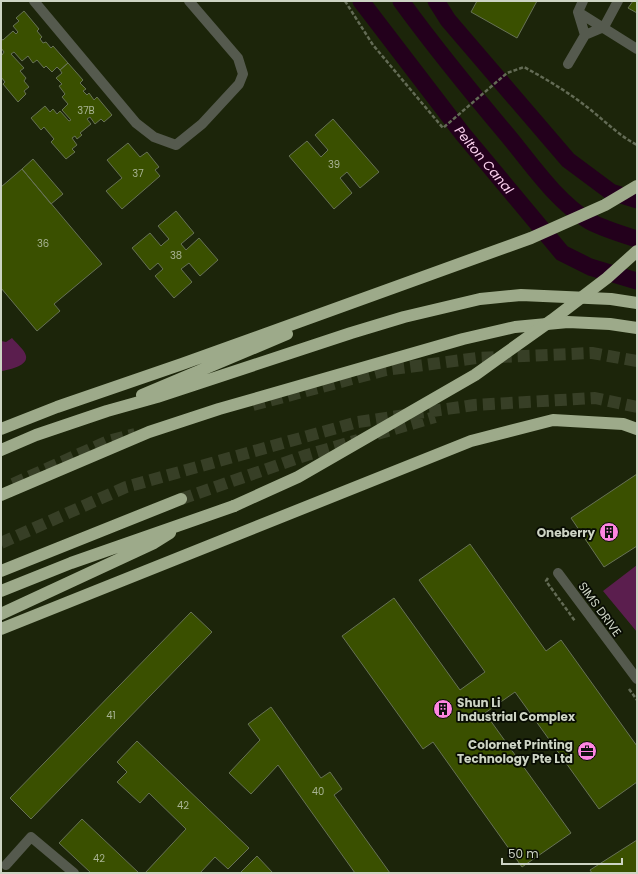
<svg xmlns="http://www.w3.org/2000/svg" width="638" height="874" font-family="Poppins,sans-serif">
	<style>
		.green { fill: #5b1e4e }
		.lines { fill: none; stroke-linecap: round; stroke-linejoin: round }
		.canal { stroke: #23001c; stroke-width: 17 }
		.building { fill: #3a5000; stroke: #677255 }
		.highway-tunnel { stroke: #373f26; stroke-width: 12; stroke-dasharray: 12 6; stroke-linecap: butt }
		.path { stroke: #636b55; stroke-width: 2.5; stroke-dasharray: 4 2; stroke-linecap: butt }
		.minor { stroke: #555a4e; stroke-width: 10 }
		.highway { stroke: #9daa8a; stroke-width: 12 }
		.highway-bridge { stroke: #9daa8a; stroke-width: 12 }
		.labels { text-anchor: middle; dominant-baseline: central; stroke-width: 3.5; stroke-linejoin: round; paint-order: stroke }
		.number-label { font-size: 10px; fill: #a8b393 }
		.poi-label { font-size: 12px; font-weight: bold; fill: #cdd4c4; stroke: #080c03; text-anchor: end }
		.street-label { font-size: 12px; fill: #cdd4c4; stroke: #080c03 }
		.water-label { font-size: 13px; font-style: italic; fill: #fbd0ee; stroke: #080c03 }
	</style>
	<rect width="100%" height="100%" fill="#1c250a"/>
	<path class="green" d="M12,338C16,343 25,350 26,356C28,366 8,370 1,371V341L6,342Z
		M637,565V632L603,591Z"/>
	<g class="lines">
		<g class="canal">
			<path id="s1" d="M361,1L462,133L562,253L590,267L637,281"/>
			<path d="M401,1C435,48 472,93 509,137C532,165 557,202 589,221C604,229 621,234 637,239"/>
			<path d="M436,1L448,20L568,160L611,192L637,200"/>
		</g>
	</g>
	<path class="building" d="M477,1H537L517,38L471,12Z
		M633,1H637V13L628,8Z
		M24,11L39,29L37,31L42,37L40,39L43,43L46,42L51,48L53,46L68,63L60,70L57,67L52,72L46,66L44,68L37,60L33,63L28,56L22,61L14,52L11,54L24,68L20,71L26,78L24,81L29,87L24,91L26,94L18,102L3,84L5,82L1,77V54L2,55L4,52L1,48V39L3,40L13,31L16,34L18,32L13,26L19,21L16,18Z
		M68,63L83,80L80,83L86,89L83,91L87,95L89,93L94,100L97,97L112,115L104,122L101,119L95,124L90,117L87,119L91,124L80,133L82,135L77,139L75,136L72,138L77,145L72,149L75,152L66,159L51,142L54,139L44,127L41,130L31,118L45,106L50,112L53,109L57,114L60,111L69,121L71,120L62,110L68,104L62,97L65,94L59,86L62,84L56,78L62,73L60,70Z
		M333,119L379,172L360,188L347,172L340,178L352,193L334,209L289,156L307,141L321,157L328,150L315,135Z
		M128,143L140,157L147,152L159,167L155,170L160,176L122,209L106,191L122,178L107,160Z
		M33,159L63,194L51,204L22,169Z
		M22,169L102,264L54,304L60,311L37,331L1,288V187Z
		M176,211L194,233L181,244L186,250L199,238L218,260L200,276L189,263L181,269L192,282L174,298L155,276L163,269L158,263L150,270L132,248L150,233L161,246L163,244L169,239L158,226Z
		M637,474V546L604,567L571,518Z
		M470,544L546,651L561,640L637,746V782L599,809L515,692L485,713L571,833L522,867L433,742L423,749L342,636L394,598L460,690L485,672L419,580Z
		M191,612L212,632L31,819L10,798Z
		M271,707L321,778L330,772L342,789L334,795L390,873H355L278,765L251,794L229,773L260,740L248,724Z
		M137,741L249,848L228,869L215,857L200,873H145L186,829L149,793L140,803L117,782L127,772L117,762Z
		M82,819L139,873H91L59,843Z
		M637,840V873H592L590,870Z
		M257,856L273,873H240Z"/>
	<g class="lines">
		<path class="highway-tunnel" d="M253,405L386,370L477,358L592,353L637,361
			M377,434L435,417
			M13,484L108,441L135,434
			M181,499L307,455L358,440
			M1,543L126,487L358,422L474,405L595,398L637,407"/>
		<path class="path" d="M345,1L373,45L443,128L507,73L524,67C546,79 568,92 587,107C604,120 618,135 637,145
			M548,578L546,581L575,621
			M629,689L637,700"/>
		<path class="minor" d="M34,1L136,123L154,137L176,145L202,124L239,84L243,74L238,58L189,1
			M583,1L578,12L585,35
			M578,12L637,49
			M585,35L604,27L618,1
			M568,64L585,35
			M558,573L637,679
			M6,865L31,837L74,873"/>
		<path class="highway" d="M142,395L287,334
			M1,429L57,407L182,364L531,238L605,205L637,186
			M1,450L36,435L107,411L157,397L351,333L404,317L480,299L521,295L611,299L637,303
			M1,495L149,432L219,409L463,339L515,327L568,322L610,324L637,328
			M1,571L181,499
			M1,591L71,563L234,506
			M1,614L154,543L170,533
			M1,629L471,441L553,420L623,424L637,429"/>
		<path class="highway-bridge" d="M234,506L298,477L475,375L552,320L607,278L637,251"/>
	</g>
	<defs>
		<g id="building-disc" transform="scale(1)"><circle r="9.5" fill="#fe86e1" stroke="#080c03"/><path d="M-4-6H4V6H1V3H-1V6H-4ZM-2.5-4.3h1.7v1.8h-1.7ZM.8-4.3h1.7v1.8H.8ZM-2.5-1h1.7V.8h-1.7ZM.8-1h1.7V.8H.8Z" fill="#111"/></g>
		<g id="office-disc" transform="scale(1)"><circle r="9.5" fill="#fe86e1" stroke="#080c03"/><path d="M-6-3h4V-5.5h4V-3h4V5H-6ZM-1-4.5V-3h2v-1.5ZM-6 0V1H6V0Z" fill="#111"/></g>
	</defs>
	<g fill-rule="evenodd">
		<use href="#building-disc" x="609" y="532"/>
		<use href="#building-disc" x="443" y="709"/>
		<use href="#office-disc" x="587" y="751"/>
	</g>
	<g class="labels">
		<g class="number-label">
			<text x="86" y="110">37B</text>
			<text x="334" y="164">39</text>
			<text x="138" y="173">37</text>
			<text x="43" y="243">36</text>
			<text x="176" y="255">38</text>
			<text x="111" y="715">41</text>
			<text x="318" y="791">40</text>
			<text x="183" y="805">42</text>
			<text x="99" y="858">42</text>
		</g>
		<g class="poi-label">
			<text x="595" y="532">Oneberry</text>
			<text x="457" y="702" text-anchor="start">Shun Li<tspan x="457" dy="14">Industrial Complex</tspan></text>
			<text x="573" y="744">Colornet Printing<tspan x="573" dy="14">Technology Pte Ltd</tspan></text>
		</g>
		<g class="street-label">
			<text transform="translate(600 609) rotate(54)">SIMS DRIVE</text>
		</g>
		<g class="water-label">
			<text stroke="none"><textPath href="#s1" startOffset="201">Pelton Canal</textPath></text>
		</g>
	</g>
	<rect width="638" height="874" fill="none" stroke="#cdd4c4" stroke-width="4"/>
	<path d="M502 858v6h120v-6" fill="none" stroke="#cdd4c4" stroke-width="2"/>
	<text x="508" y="858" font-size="12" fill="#cdd4c4" stroke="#080c03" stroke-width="3" paint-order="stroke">50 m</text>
</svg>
